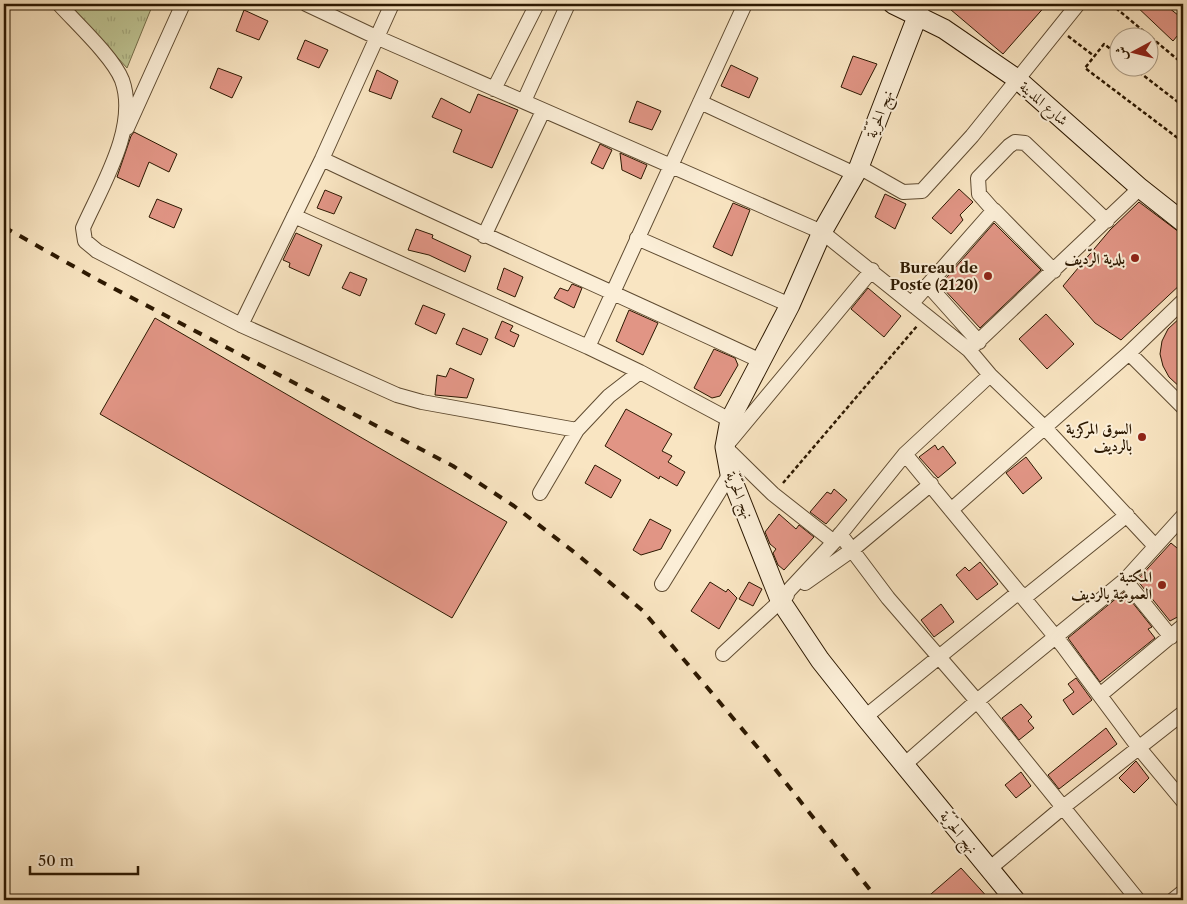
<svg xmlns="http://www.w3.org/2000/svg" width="1187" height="904" font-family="'Libre Caslon Text',Amiri,serif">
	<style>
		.grass { fill: url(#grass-tufts); stroke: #756e4a }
		.building { fill: #e19585; stroke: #2c1801 }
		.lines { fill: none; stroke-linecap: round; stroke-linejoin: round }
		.street-casing { stroke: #5f4b31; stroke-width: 16 }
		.secondary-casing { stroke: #2c1801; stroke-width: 21 }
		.path { stroke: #2c1801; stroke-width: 2.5; stroke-dasharray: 4 2.5; stroke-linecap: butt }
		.street { stroke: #fbeed7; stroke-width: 14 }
		.secondary { stroke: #fbeed7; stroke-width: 19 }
		.rail { stroke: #2c1801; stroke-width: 4; stroke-dasharray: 9 9; stroke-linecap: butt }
		.poi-dot { fill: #8f2418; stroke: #fbeed7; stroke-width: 2 }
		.labels { text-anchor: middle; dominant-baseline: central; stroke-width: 4; stroke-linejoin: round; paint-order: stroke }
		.street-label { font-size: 15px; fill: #2c1801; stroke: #fbeed7 }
		.poi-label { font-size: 15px; font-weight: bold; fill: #2c1801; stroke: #fbeed7; text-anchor: end }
	</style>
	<defs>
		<pattern id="grass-tufts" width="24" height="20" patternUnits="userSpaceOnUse" patternTransform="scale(1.25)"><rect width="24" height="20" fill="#bec493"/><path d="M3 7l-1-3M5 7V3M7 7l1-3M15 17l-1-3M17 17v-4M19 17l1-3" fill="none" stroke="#a3a87d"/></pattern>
	</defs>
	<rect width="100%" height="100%" fill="#f9e5c2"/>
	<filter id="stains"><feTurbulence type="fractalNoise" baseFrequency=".004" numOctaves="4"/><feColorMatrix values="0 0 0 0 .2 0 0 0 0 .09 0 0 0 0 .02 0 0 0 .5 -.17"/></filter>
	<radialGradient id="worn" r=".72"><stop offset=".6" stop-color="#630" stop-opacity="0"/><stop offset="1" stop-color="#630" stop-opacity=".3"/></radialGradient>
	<path class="grass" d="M69,4H153L127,68Z"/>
	<path class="building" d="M944,4H1047L1003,54Z
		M1134,4H1164L1183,19V29L1173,41Z
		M244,10L268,21L259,40L236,31Z
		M305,40L328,50L319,68L297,59Z
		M853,56L877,64L861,95L841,87Z
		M731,65L758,78L749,98L721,86Z
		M218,68L242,77L232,98L210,88Z
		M377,70L398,81L391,99L369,91Z
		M478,94L518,110L492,168L453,152L462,130L432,117L441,98L470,113Z
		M637,101L661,111L652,130L629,122Z
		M134,132L177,154L169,172L149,162L139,187L117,177L131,136Z
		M600,144L612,150L603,169L591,163Z
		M620,153L647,165L641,179L622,170Z
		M959,189L973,202L960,215L963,220L951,234L932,218Z
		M325,190L342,197L334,214L317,208Z
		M885,194L906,204L895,229L875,217Z
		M157,199L182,209L174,228L149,217Z
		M1139,202L1183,235V282L1121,340L1095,323L1063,286L1110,230Z
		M733,203L750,210L732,256L713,247Z
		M994,223L1041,270L980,328L940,285Z
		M416,229L433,235L432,238L471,256L465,272L429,255L408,250Z
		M296,233L322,245L309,276L289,267L290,263L283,260Z
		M504,268L523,277L515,297L497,289Z
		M350,272L367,279L360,296L342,288Z
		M572,284L582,288L574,308L554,298L560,288L568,291Z
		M868,288L901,316L884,337L851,309Z
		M423,305L445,314L436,334L415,324Z
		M629,310L658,323L643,355L616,341Z
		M1046,314L1074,344L1047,369L1019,339Z
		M1183,315V390L1169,377L1163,366L1160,354L1162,341L1168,329Z
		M155,318L507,522L452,618L100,414Z
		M502,321L513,326L510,331L519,335L514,347L495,338Z
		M463,328L488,339L481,355L456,344Z
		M714,349L735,358L738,365L720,396L712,398L694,388Z
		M450,368L474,379L467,398L435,395L437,375L446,377Z
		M626,409L672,434L662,451L672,456L668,462L685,472L677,486L660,476L659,479L605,446Z
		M935,445L938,450L943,446L956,463L938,478L919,457Z
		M1026,457L1042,478L1023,494L1006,473Z
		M595,465L621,480L611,498L585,483Z
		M834,489L847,500L826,524L810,512L827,492L831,494Z
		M779,514L796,529L799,525L814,537L784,570L778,565L773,553L776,549L770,544L765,532Z
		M650,519L671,530L661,549L641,555L633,550Z
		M1171,543L1183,553V614L1170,621L1137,580Z
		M980,562L998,584L977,600L956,575L965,567L969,571Z
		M710,582L726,592L728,589L737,598L719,629L691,611Z
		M749,582L762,589L753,606L739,599Z
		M1124,592L1152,627L1148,629L1155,638L1100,682L1068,638Z
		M941,604L954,622L934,637L921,620Z
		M1076,678L1092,700L1073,715L1063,700L1074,692L1068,684Z
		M1021,704L1032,717L1028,721L1034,728L1019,740L1002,718Z
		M1106,728L1117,744L1059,789L1048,775Z
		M1136,761L1149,778L1134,793L1119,778Z
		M1021,772L1031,786L1016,798L1005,785Z
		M961,868L990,900H924Z"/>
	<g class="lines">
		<g class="street-casing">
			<path id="street" d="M59,4C76,23 113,57 122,80C139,127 101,187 83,228L85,241L97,251L241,325L397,395L422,402L577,430L609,396L640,372
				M306,4L376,37L822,232L969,350L990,375L1045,428L1155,546
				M494,89L537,4
				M524,101L568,4
				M700,102L855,174
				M127,128L183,4
				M322,159C467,228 615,293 761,361
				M859,167L903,192L922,191L972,136L1078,4
				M994,211L979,194L978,178L1009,146L1015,142L1025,143L1107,221
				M294,216L588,347L640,372L730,420
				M484,236L543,111
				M637,238L790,305
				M928,285L979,342
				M912,303L994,210L1054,271
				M241,325L322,159L392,4
				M588,347L745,4
				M969,350L1140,188
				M1129,353L1183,407
				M905,454L1063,646L1139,748L1183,801
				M540,493L577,430
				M951,510L1129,353L1183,301
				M840,534L888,598L977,701L1138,900
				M834,542L773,494L725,447L872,270
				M1125,580L1171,637
				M805,583L852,550L931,484
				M662,584L730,474
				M1024,598L1127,515
				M780,600L834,542L905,454L990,375
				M723,654L787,595
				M1100,695L1183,626
				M865,717L1019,592
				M905,764L977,701L1125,580L1183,516
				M989,869L1062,808L1183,713
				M1173,900L1183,892"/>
		</g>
		<g class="secondary-casing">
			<path id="secondary" d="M893,4L944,29L1017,79L1140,188L1183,222
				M920,4L917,17L859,167L822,232L790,305L730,420L725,447L730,474L780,600L820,660L865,717L1015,900"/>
		</g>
		<path class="path" d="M1111,4L1183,64
			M1068,36L1094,56
			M1120,56L1104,44L1085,68L1183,142
			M1134,68L1183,106
			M783,483L917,326"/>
		<use href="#street" class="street"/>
		<use href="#secondary" class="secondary"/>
		<path class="rail" d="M4,227L96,279L453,466L514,506L578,555L643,611L764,755L878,900"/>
	</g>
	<g class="poi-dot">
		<circle cx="1135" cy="258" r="5"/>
		<circle cx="988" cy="276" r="5"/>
		<circle cx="1142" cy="437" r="5"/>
		<circle cx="1162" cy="585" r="5"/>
	</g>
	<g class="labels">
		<g class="street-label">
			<text transform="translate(1044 103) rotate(41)">شارع المدينة</text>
			<text transform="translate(879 114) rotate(-69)">نهج الحرّيّة</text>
			<text transform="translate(740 495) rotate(68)">نهج الحرّيّة</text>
			<text transform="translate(959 832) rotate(51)">نهج الحرّيّة</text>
		</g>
		<g class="poi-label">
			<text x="1125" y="258">بلدية الرّديف</text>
			<text x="978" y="267">Bureau de<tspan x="978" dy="17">Poste (2120)</tspan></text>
			<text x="1132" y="428">السوق المركزية<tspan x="1132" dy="17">بالرديف</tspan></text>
			<text x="1152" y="576">المكتبة<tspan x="1152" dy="17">العمومية بالرديف</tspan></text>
		</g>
	</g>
	<rect width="1187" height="904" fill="none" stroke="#f9e5c2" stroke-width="20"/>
	<rect x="5" y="5" width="1177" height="894" fill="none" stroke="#2c1801" stroke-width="2.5"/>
	<rect x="10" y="10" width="1167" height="884" fill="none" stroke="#2c1801"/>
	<g transform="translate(1134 52) rotate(263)"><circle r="24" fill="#fbeed7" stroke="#a89881"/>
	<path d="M0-4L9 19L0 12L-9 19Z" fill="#8f2418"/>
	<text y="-8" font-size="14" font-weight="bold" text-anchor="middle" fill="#2c1801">ش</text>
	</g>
	<path d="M30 866v8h108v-8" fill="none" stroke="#2c1801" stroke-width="2.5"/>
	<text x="38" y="866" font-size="15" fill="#2c1801" stroke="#fbeed7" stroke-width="4" paint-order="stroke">50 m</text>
	<rect width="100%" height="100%" filter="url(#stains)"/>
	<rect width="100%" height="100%" fill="url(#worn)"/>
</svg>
